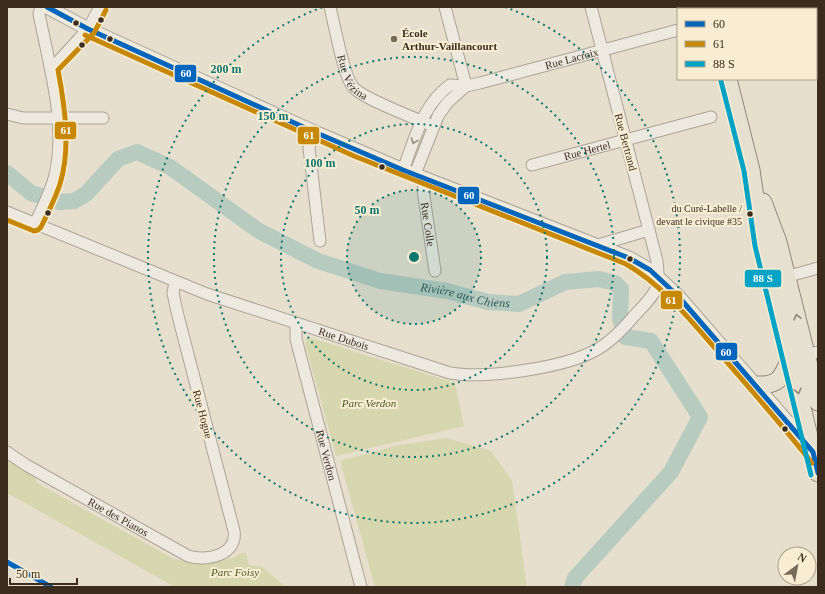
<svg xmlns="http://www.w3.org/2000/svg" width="825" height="594" font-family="Georgia,serif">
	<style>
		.green { fill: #d6d7af }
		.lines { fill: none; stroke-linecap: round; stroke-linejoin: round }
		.river { stroke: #b8cbc1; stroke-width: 16 }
		.minor-casing { stroke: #aba496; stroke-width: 13 }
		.tertiary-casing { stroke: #aba496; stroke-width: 15 }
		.primary-casing { stroke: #91897e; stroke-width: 19 }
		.minor { stroke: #eee9e0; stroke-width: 11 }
		.tertiary { stroke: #eee9e0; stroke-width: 13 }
		.primary { stroke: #e6e0d1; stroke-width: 17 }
		.bus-1-casing { stroke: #f8edd3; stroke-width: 8 }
		.bus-2-casing { stroke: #f8edd3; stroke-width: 8 }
		.bus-3-casing { stroke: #f8edd3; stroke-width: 8 }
		.bus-1 { stroke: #0065bd; stroke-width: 5 }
		.bus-2 { stroke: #c88807; stroke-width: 5 }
		.bus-3 { stroke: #03a3c5; stroke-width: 5 }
		.oneway { stroke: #948a7e }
		.oneway2 { stroke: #908677 }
		.ring { fill: none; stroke: #0f766e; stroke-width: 2; stroke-dasharray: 2 4 }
		.bus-dot { fill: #3b2c1d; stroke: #f8edd3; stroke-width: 1.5 }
		.poi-dot { fill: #776b5b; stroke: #f8edd3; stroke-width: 1.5 }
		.labels { text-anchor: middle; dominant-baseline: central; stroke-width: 4; stroke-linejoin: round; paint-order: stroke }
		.bus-label { font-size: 10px; fill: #3b2c1d; stroke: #f8edd3; text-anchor: end }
		.poi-label { font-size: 11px; font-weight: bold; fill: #3b2c1d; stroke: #f8edd3; text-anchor: start }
		.street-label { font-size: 11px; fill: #3b2c1d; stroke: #f8edd3 }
		.park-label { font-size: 11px; font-style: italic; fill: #4b5923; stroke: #f8edd3 }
		.water-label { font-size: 12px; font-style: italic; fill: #2c5c59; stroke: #f8edd3 }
		.centre { fill: #0f766e; stroke: #f8edd3; stroke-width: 2 }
		.ring-label { font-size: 12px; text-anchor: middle; font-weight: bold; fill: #0f766e; stroke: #f8edd3; stroke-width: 4; stroke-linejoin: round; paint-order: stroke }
		.line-badge { stroke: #f8edd3; stroke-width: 1.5 }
		.badge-label { font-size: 11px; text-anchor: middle; font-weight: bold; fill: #fff }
	</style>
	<rect width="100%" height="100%" fill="#e6dfce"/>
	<path class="green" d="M421,135L424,136L415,162L412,161Z
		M308,337L455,383L464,426L336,456L305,343Z
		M447,438L491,451L512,480L527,587H375L340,461L399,445Z
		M7,460L34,477L37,483L174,559C199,565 207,565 232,558C238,556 239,552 246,553L249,565L262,567L286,587H175L7,493Z"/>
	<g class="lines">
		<path class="river" id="s1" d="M7,173L31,193L60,202L74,201L86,194L118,159L137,152L170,167L259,231L318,261L380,281L447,291L488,302L519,304L565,282L599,279L615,283L621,289L620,319L626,337L651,341L700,417L671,472L575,578L572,587"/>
		<g class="minor-casing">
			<g id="minor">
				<path id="s2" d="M330,7C334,23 344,77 353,87C363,99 415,118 433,126"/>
				<path d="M445,7L466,86"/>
				<path d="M50,66L57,63L88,29L100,7"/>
				<path d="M7,114L23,118H103"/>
				<path d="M312,131L309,148L320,241"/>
				<path id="s3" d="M532,165L711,117"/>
				<path id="s4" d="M403,170C415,139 422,105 450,85L466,86L480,83L678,30"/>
				<path d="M415,174L438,116L447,103L466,86"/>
				<path id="s5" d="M426,179L423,190L435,271"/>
				<path id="s6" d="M7,212L207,294L450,373C485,379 564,368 596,350C611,342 623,329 634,316C654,294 661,292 657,261L591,7"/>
				<path d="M35,224C42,208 51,192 55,175C67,123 49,65 39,14L41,7"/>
				<path d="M598,245L649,230"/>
				<path d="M782,278L818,268"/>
				<path id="s7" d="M296,324V339L361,587"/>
				<path d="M801,356L818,352"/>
				<path id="s8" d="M7,452L26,465L188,556C206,562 238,555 234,531L177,312L173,293L175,282"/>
			</g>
		</g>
		<g class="tertiary-casing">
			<path id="tertiary" d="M47,7L88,29L312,131L403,170L629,258L650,270L678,296L811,449"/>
		</g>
		<g class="primary-casing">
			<path id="primary" d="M710,7L711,9
				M728,79L751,170L762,244L818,473
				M763,202L778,242L818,402
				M754,385C778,386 781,380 790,359"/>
		</g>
		<use href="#minor" class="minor"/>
		<use href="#tertiary" class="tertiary"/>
		<use href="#primary" class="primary"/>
		<g class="bus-1-casing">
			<path id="bus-1" d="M47,7L88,29L312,131L403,170L629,258L650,270L678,296L813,452L818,473
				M7,562L51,587"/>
		</g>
		<g class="bus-2-casing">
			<path id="bus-2" d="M85,35L354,156L626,264C664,286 691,321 720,354C751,390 783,426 812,463
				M7,220L34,231L38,230L41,227C48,213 55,199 60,184C71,148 65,107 58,70L94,33L106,10"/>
		</g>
		<g class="bus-3-casing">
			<path id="bus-3" d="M721,81L744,171L755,246L811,475"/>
		</g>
		<use href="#bus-1" class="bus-1"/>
		<use href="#bus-2" class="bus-2"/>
		<use href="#bus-3" class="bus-3"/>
	</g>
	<defs><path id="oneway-chevron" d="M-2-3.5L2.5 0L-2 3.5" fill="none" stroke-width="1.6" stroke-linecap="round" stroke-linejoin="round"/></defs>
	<use class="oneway" href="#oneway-chevron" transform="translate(414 141) rotate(110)"/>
	<g class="oneway2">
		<use href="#oneway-chevron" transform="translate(797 317) rotate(-104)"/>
		<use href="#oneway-chevron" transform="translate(798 391) rotate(76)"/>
	</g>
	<circle cx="414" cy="257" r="67" fill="#0f766e" fill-opacity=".12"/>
	<g class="ring">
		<circle cx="414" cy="257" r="67"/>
		<circle cx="414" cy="257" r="133"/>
		<circle cx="414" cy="257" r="200"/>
		<path d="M505 7A266 266 0 1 1 323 7"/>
	</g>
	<g class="bus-dot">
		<circle cx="101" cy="20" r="3.5"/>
		<circle cx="76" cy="23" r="3.5"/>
		<circle cx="110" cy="39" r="3.5"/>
		<circle cx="82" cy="45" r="3.5"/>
		<circle cx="382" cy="167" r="3.5"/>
		<circle cx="48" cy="213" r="3.5"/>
		<circle cx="750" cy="214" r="3.5"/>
		<circle cx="630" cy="259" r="3.5"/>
		<circle cx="785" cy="429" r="3.5"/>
	</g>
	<circle class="poi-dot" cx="394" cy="39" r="4"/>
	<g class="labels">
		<g class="bus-label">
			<text x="742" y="208">du Curé-Labelle /<tspan x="742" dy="13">devant le civique #35</tspan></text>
		</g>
		<g class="poi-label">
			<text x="402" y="33">École<tspan x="402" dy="13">Arthur-Vaillancourt</tspan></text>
		</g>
		<g class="street-label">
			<text stroke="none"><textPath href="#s4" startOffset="224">Rue Lacroix</textPath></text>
			<text stroke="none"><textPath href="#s2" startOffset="75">Rue Vézina</textPath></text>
			<text transform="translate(626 142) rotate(75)">Rue Bertrand</text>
			<text stroke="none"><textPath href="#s3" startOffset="57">Rue Hertel</textPath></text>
			<text stroke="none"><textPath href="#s5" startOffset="46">Rue Colle</textPath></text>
			<text stroke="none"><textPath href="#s6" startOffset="360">Rue Dubois</textPath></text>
			<text transform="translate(203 414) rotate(75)">Rue Hogue</text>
			<text stroke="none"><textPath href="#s7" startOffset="135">Rue Verdon</textPath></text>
			<text stroke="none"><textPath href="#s8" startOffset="129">Rue des Pianos</textPath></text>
		</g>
		<g class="park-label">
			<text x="369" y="403">Parc Verdon</text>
			<text x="235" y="572">Parc Foisy</text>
		</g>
		<g class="water-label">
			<text stroke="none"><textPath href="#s1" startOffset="521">Rivière aux Chiens</textPath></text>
		</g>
	</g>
	<circle cx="414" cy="257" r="6" class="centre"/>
	<g class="ring-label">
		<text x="226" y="73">200 m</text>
		<text x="273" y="120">150 m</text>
		<text x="320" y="167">100 m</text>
		<text x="367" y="214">50 m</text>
	</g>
	<g class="line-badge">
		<rect x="174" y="64" width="23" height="19" rx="4" fill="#0065bd"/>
		<rect x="54" y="121" width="23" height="19" rx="4" fill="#c88807"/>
		<rect x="297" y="126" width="23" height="19" rx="4" fill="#c88807"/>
		<rect x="457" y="186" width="23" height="19" rx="4" fill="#0065bd"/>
		<rect x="744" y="269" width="38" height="19" rx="4" fill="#03a3c5"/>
		<rect x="660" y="290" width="23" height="20" rx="4" fill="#c88807"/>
		<rect x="715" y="342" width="23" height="19" rx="4" fill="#0065bd"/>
	</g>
	<g class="badge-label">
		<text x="186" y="77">60</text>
		<text x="66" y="134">61</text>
		<text x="309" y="139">61</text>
		<text x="469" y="199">60</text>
		<text x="763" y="282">88 S</text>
		<text x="671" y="304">61</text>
		<text x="726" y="356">60</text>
	</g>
	<rect width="825" height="594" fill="none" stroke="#3b2c1d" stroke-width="16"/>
	<rect x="677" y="8" width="140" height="72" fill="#f8edd3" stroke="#aca08a"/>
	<rect x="685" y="21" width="20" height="6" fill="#0065bd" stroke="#aca08a"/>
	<text x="713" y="28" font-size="12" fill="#3b2c1d">60</text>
	<rect x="685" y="41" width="20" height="6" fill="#c88807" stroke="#aca08a"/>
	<text x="713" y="48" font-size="12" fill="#3b2c1d">61</text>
	<rect x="685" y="61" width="20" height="6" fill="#03a3c5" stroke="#aca08a"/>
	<text x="713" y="68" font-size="12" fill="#3b2c1d">88 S</text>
	<g transform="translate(797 566) rotate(32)"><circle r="19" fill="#f8edd3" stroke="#aca08a"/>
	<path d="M0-3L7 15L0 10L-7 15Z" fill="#776b5b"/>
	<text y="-6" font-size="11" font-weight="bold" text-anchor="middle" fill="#3b2c1d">N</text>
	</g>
	<path d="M10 578v6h67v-6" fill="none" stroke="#3b2c1d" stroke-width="2"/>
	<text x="16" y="578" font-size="12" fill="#3b2c1d" stroke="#f8edd3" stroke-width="3" paint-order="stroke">50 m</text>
</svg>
